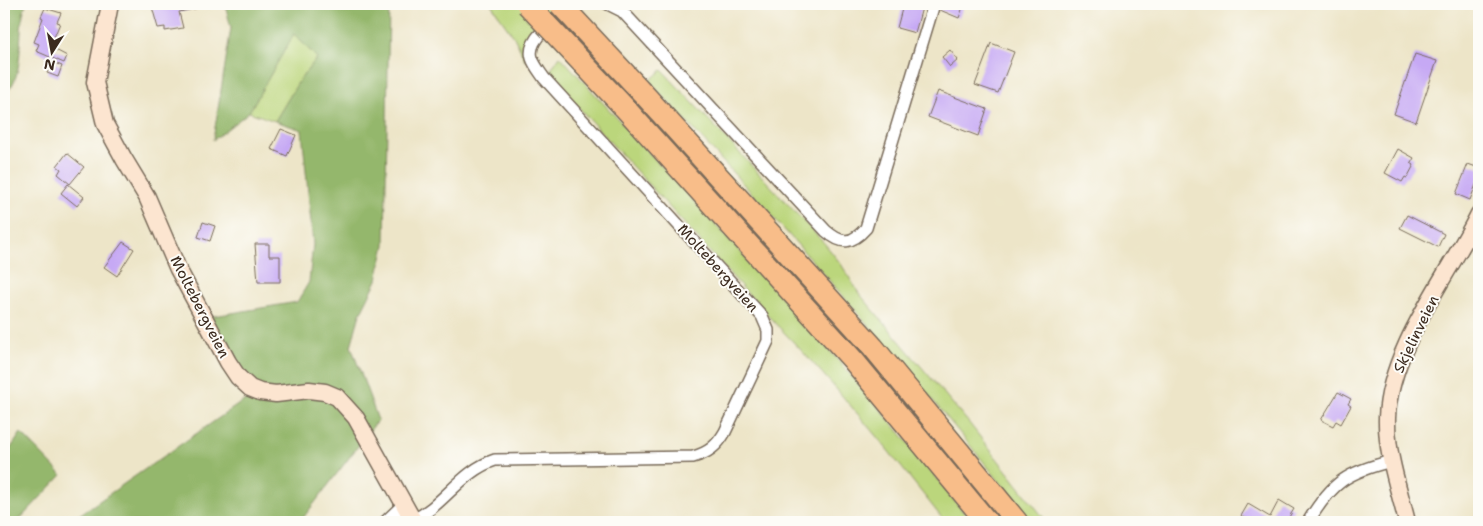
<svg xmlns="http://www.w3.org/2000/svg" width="1483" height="526" font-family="'Shantell Sans',sans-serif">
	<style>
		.green { fill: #bbd67c; stroke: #7b804d }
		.forest { fill: #94b76c; stroke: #687045 }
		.building { fill: #c6a9f4 }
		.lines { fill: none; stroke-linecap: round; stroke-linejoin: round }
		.street-casing { stroke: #796b5a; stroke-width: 14 }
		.secondary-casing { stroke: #796b5a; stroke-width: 19 }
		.highway-casing { stroke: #796b5a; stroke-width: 24 }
		.street { stroke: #fff; stroke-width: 11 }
		.secondary { stroke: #fce5d0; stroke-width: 16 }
		.highway { stroke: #f8bd89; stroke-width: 21 }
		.highway-bridge-casing { stroke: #796b5a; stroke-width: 24; stroke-linecap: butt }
		.highway-bridge { stroke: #f8bd89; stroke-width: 21 }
		.labels { text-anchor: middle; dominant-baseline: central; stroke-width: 4; stroke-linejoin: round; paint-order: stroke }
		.street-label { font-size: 15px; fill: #3b2a1e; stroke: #fdfcf7 }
	</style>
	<rect width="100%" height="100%" fill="#fdfcf7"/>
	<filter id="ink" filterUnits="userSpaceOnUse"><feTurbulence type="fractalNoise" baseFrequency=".02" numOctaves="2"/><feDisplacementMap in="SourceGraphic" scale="10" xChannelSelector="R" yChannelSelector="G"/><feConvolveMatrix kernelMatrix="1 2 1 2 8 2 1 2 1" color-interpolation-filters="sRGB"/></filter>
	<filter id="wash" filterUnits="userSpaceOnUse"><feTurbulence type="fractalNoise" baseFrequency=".0096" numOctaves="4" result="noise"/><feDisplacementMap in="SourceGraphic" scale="20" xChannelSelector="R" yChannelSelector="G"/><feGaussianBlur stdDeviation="1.12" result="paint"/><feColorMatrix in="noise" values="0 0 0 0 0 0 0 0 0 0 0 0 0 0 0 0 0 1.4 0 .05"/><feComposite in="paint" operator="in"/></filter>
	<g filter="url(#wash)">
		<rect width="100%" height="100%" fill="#ede5c8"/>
		<path class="green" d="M491,4H560L530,29L525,60L514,37Z
			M294,33L317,58L299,81L275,121L249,112Z
			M560,56C699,209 846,358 971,522H945C890,452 834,382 771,319L551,77V69Z
			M662,70L825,244L841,264L858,292L969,423L1047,522H1032C911,369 781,224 649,81Z"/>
		<path class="forest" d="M4,4H26C15,31 28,75 4,95Z
			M225,4L389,5L385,245L377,280L360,314L351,346L378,420L300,522H69L239,404L260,392L202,318L297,302L309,282L313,244L302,130L275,121L299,81L317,58L294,34L249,112L213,140L231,28Z
			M21,433L62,475L17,522H4V458Z"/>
		<g id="blocks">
			<path class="building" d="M167,4H198L199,8L179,12L183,28L165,31V27L158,28L152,7Z
				M912,4H923L915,33L897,28L903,5L911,7Z
				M941,4H964L959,18L940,10Z
				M45,8L61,13L57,22L60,23L50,47L67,56L64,63L36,51L39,44L34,42L43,18L41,17Z
				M991,43L1014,52L998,93L975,85Z
				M950,50L958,60L950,67L942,57Z
				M1415,54L1437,61L1416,122L1394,114Z
				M52,62L62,66L58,77L47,73Z
				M938,91L987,109L978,136L928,117Z
				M281,129L296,135L287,156L271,149Z
				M1398,149L1414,158L1411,163L1414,165L1407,178L1405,177L1402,182L1385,173Z
				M67,153L84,167L70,184L58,174L61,169L57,166Z
				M1468,164L1479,168V177L1470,200L1456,194Z
				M68,184L84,197L77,206L61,193Z
				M1407,215L1444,234L1438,247L1400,228Z
				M203,222L215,226L210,241L198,237Z
				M123,242L134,249L117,276L104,267Z
				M255,244H269V256H280V282H258Z
				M1338,392L1351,399L1348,404L1351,406L1341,424L1336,421L1333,426L1321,420Z
				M1279,500L1294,509L1286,522H1253L1241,516L1248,504L1270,517Z"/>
		</g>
	</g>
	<g filter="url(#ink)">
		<use href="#blocks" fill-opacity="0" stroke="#796b5a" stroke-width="1"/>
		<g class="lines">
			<g class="street-casing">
				<path id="street" d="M608,4L622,11L826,231C842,245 852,244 866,228L934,4
					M413,520C444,505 461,471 495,460L693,457C708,453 717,446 725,432L768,341V330L762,316L544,78C540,72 534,65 532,58C525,37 563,15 577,4
					M385,522L404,504
					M1308,522C1332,482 1347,472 1392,461"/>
			</g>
			<g class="secondary-casing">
				<path id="secondary" d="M110,4L95,82L105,124L124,159L147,197L178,269L228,362L238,377L250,388L260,392L276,394L309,390L325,392L337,397L356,418L414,522
					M1407,522C1399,489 1386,453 1387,418C1389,349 1449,275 1479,214"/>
			</g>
			<g class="highway-casing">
				<path id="highway" d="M641,91L873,347L1017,522
					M623,106L853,360L987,522"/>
			</g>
			<use href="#street" class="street"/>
			<use href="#secondary" class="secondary"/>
			<use href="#highway" class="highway"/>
			<g class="highway-bridge-casing">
				<path id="highway-bridge" d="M527,4L623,106
					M560,4L641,91"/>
			</g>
			<use href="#highway-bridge" class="highway-bridge"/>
		</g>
	</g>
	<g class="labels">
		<g class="street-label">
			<text transform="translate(718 268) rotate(48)">Moltebergveien</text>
			<text transform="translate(200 307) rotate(63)">Moltebergveien</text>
			<text transform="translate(1416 334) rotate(-64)">Skjelinveien</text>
		</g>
	</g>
	<rect width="1483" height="526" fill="none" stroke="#fdfcf7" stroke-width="20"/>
	<g transform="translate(52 52) rotate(191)" stroke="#fdfcf7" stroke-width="4" paint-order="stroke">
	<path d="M0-4L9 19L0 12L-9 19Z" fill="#3b2a1e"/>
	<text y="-8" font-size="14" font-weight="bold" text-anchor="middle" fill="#3b2a1e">N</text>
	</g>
</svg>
